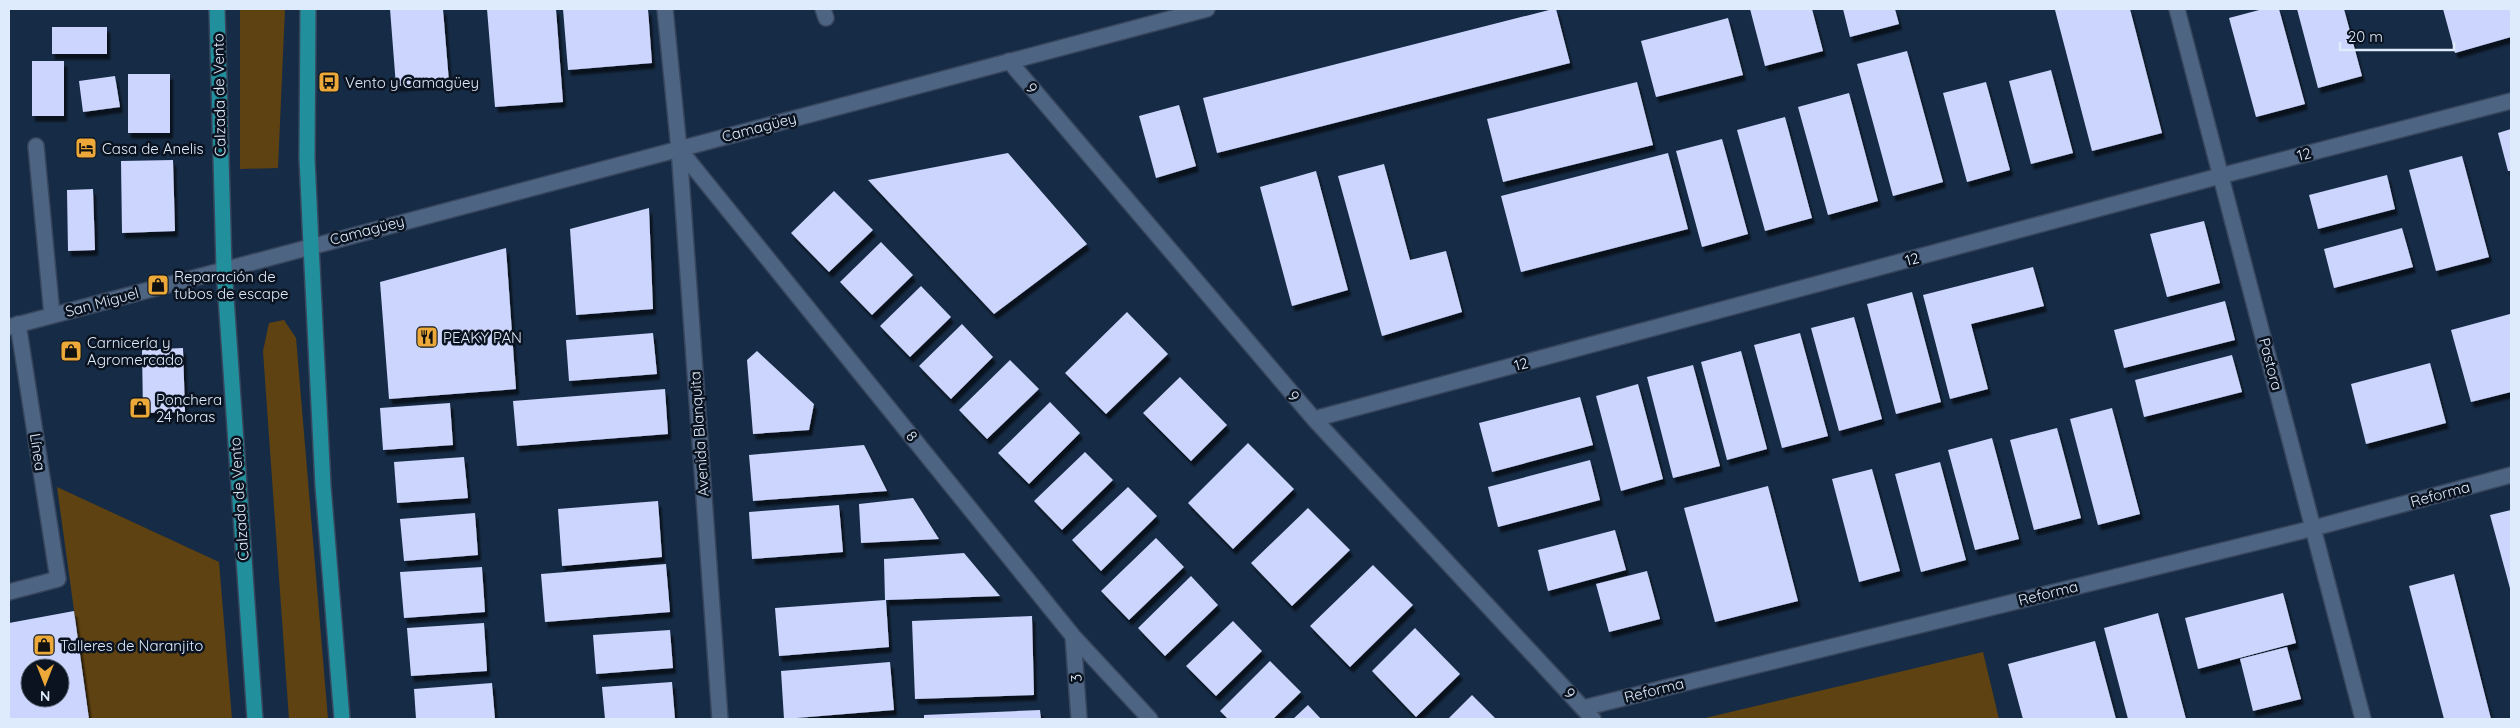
<svg xmlns="http://www.w3.org/2000/svg" width="2520" height="728" font-family="Quicksand,sans-serif">
	<style>
		.green { fill: #5f4211 }
		.building { fill: #ccd5fd; fill-rule: evenodd; filter: url(#shadow) }
		.lines { fill: none; stroke-linecap: round; stroke-linejoin: round }
		.lane-casing { stroke: #37465d; stroke-width: 18 }
		.street-casing { stroke: #37465d; stroke-width: 18 }
		.secondary-casing { stroke: #37465d; stroke-width: 18 }
		.primary-casing { stroke: #37465d; stroke-width: 18 }
		.lane { stroke: #4d6482; stroke-width: 15 }
		.street { stroke: #4d6482; stroke-width: 15 }
		.secondary { stroke: #4d6482; stroke-width: 15 }
		.primary { stroke: #228f9c; stroke-width: 15 }
		.labels { text-anchor: middle; dominant-baseline: central; stroke-width: 5; stroke-linejoin: round; paint-order: stroke }
		.poi-label { font-size: 15px; fill: #ddebfc; stroke: #0a131f; text-anchor: start }
		.street-label { font-size: 15px; fill: #ddebfc; stroke: #0a131f }
	</style>
	<defs>
		<filter id="shadow"><feDropShadow dx="3" dy="5.5" stdDeviation="1" flood-color="#0009"/></filter>
	</defs>
	<rect width="100%" height="100%" fill="#162b45"/>
	<path class="green" d="M240,9H285L278,168L240,169Z
		M284,320L296,338L328,719H289L263,351L269,323Z
		M57,487L219,562L232,719H89Z
		M1983,652L1999,719H1701Z"/>
	<path class="building" d="M390,9H443L449,82L396,86Z
		M487,9H556L563,102L495,107Z
		M563,9H648L652,63L568,70Z
		M1553,9H1556L1570,63L1217,153L1203,98Z
		M1750,9H1812L1823,51L1765,66Z
		M1843,9H1895L1899,24L1850,37Z
		M2059,9H2130L2162,133L2092,151L2055,10Z
		M2263,9H2279L2305,104L2256,117L2229,18Z
		M2297,9H2344L2362,76L2318,88Z
		M2443,9H2511V37L2455,53Z
		M1728,18L1743,75L1656,97L1641,41Z
		M52,27H107V54H52Z
		M1907,51L1943,182L1893,196L1857,64Z
		M32,61H64V116H32Z
		M2051,70L2073,153L2031,164L2009,81Z
		M128,74H170V133H128Z
		M115,76L120,107L83,112L79,81Z
		M1637,82L1653,145L1503,182L1487,119Z
		M1986,82L2010,170L1967,182L1943,93Z
		M1849,93L1878,201L1828,215L1798,107Z
		M1179,105L1196,166L1156,178L1139,116Z
		M1785,117L1812,218L1765,231L1737,130Z
		M2511,129V171H2508L2498,133Z
		M1722,139L1748,234L1702,247L1676,151Z
		M1008,153L1087,244L994,314L868,180Z
		M1668,153L1688,229L1521,272L1501,196Z
		M2462,156L2489,257L2436,271L2409,170Z
		M173,160L175,231L122,233L121,161Z
		M1384,164L1410,260L1446,251L1462,312L1382,336L1338,176Z
		M1316,171L1348,290L1292,306L1260,187Z
		M2387,175L2395,209L2318,229L2309,195Z
		M93,189L95,250L68,251L67,190Z
		M834,191L873,230L829,272L791,233Z
		M649,208L653,309L576,315L570,229Z
		M2204,221L2220,283L2167,297L2150,234Z
		M2402,228L2413,267L2334,288L2324,249Z
		M881,242L913,275L872,315L840,282Z
		M506,248L516,389L389,399L380,282Z
		M2033,267L2044,306L1971,324L1988,389L1950,399L1923,295Z
		M921,286L951,317L910,357L880,326Z
		M1912,292L1941,402L1896,414L1867,304Z
		M2225,301L2235,340L2124,368L2114,330Z
		M1127,312L1168,354L1106,414L1065,373Z
		M2510,314L2511,392L2471,402L2451,330Z
		M1854,317L1882,419L1839,431L1811,328Z
		M962,324L993,357L951,399L919,366Z
		M653,333L657,374L569,381L566,340Z
		M1800,333L1828,436L1782,448L1754,345Z
		M183,348L185,412L143,413L142,350Z
		M757,351L814,404L809,430L753,434L747,360Z
		M1741,351L1767,449L1727,460L1701,362Z
		M2232,355L2242,392L2144,417L2135,380Z
		M1010,360L1039,389L987,439L959,410Z
		M2430,363L2446,423L2366,444L2351,384Z
		M1693,365L1720,466L1673,478L1647,377Z
		M1180,377L1227,425L1191,461L1143,413Z
		M1638,384L1663,479L1621,491L1596,396Z
		M665,389L668,434L517,446L513,401Z
		M1580,397L1593,445L1492,472L1479,423Z
		M1050,402L1080,433L1029,484L998,453Z
		M450,403L453,445L383,450L380,408Z
		M2112,408L2140,514L2098,525L2070,419Z
		M2057,428L2081,518L2034,530L2010,440Z
		M1992,438L2019,539L1975,550L1948,450Z
		M1248,443L1294,489L1233,549L1188,503Z
		M864,445L887,491L753,501L749,455Z
		M1085,452L1113,480L1062,530L1034,501Z
		M464,457L468,498L397,503L394,462Z
		M1590,460L1600,500L1498,527L1488,487Z
		M1940,462L1966,560L1921,572L1895,474Z
		M1872,469L1900,571L1859,582L1832,479Z
		M1768,486L1798,601L1715,622L1684,508Z
		M1128,487L1157,516L1101,571L1072,540Z
		M913,498L939,539L861,543L859,504Z
		M658,501L662,557L562,566L558,509Z
		M839,505L843,552L752,559L749,512Z
		M1308,508L1350,550L1292,606L1251,563Z
		M2511,510V592L2490,515Z
		M475,513L478,555L404,561L400,519Z
		M1615,530L1626,570L1548,591L1538,550Z
		M1156,538L1184,567L1129,620L1101,591Z
		M964,553L1000,596L886,600L889,647L779,656L775,608L885,600L884,559Z
		M666,564L670,612L545,622L541,574Z
		M1373,565L1413,605L1350,667L1310,626Z
		M482,567L485,612L404,618L400,572Z
		M1647,571L1660,619L1609,632L1596,584Z
		M2454,574L2491,719H2444L2409,586Z
		M1191,576L1218,605L1165,656L1138,628Z
		M2283,593L2296,643L2198,669L2185,618Z
		M74,611L89,719H9V623ZM30,668H60V698H30Z
		M2158,613L2186,719H2128L2104,628Z
		M1032,616L1034,695L915,699L912,621Z
		M1233,621L1262,651L1216,696L1186,666Z
		M484,623L487,671L411,676L407,628Z
		M1415,628L1460,674L1416,717L1372,671Z
		M670,630L673,668L596,674L593,635Z
		M2095,641L2116,719H2023L2008,664Z
		M2287,647L2301,699L2253,711L2240,659Z
		M1270,661L1301,692L1273,719H1228L1220,711Z
		M890,662L894,710L784,719L781,671Z
		M672,682L675,719H605L602,687Z
		M492,683L495,719H416L414,689Z
		M1472,695L1496,719H1448Z
		M1308,705L1321,719H1293Z
		M1040,710L1041,719H924V715Z"/>
	<g class="lines">
		<g class="lane-casing">
			<path id="lane" d="M665,9L679,149
				M823,9L826,18
				M36,146L52,315"/>
		</g>
		<g class="street-casing">
			<path id="street" d="M1009,61L1314,419L1593,719
				M679,149L1073,636L1150,719
				M679,149L720,719
				M1314,419L2220,176L2511,101
				M9,592L58,579L18,324
				M1073,636L1079,719
				M1583,708L2314,528L2511,475"/>
		</g>
		<g class="secondary-casing">
			<path id="secondary" d="M2177,9L2363,719
				M9,327L1207,9"/>
		</g>
		<g class="primary-casing">
			<path id="primary" d="M217,9L224,268L255,719
				M308,9L307,158L311,245L323,486L342,719"/>
		</g>
		<use href="#lane" class="lane"/>
		<use href="#street" class="street"/>
		<use href="#secondary" class="secondary"/>
		<use href="#primary" class="primary"/>
	</g>
	<defs>
		<g id="bus-square" transform="scale(1.125)"><rect x="-9" y="-9" width="18" height="18" rx="4" fill="#eca93a" stroke="#0a131f"/><path d="M-5-6H5V4H4V6H2V4H-2V6H-4V4H-5ZM-3.5-4V0h7V-4ZM-3.5 1.2v1.5H-2V1.2ZM2 1.2v1.5H3.5V1.2Z" fill="#111"/></g>
		<g id="hotel-square" transform="scale(1.125)"><rect x="-9" y="-9" width="18" height="18" rx="4" fill="#eca93a" stroke="#0a131f"/><path d="M-6-4.5h1.5V1H6V5H4.5V3h-9V5H-6ZM-4 0a1.8 1.8 0 1 1 3.6 0ZM.5 0V-2.5h3Q6-2.5 6 0Z" fill="#111"/></g>
		<g id="shop-square" transform="scale(1.125)"><rect x="-9" y="-9" width="18" height="18" rx="4" fill="#eca93a" stroke="#0a131f"/><path d="M-5-2.5h2.3a2.7 3.5 0 0 1 5.4 0H5L5.5 6h-11ZM-1.5-2.5h3a1.5 2.3 0 0 0-3 0Z" fill="#111"/></g>
		<g id="restaurant-square" transform="scale(1.125)"><rect x="-9" y="-9" width="18" height="18" rx="4" fill="#eca93a" stroke="#0a131f"/><path d="M-5-6h1v4h1v-4h1v4h1v-4h1v5L-1.5 .5V6h-2V.5L-5-1ZM5-6V6H3V1.5H1.5Q1.5-4 5-6Z" fill="#111"/></g>
	</defs>
	<g fill-rule="evenodd">
		<use href="#bus-square" x="329" y="82"/>
		<use href="#hotel-square" x="86" y="148"/>
		<use href="#shop-square" x="158" y="285"/>
		<use href="#restaurant-square" x="427" y="337"/>
		<use href="#shop-square" x="71" y="351"/>
		<use href="#shop-square" x="140" y="408"/>
		<use href="#shop-square" x="44" y="645"/>
	</g>
	<g class="labels">
		<g class="poi-label">
			<text x="345" y="82">Vento y Camagüey</text>
			<text x="102" y="148">Casa de Anelis</text>
			<text x="174" y="276">Reparación de<tspan x="174" dy="17">tubos de escape</tspan></text>
			<text x="443" y="337">PEAKY PAN</text>
			<text x="87" y="342">Carnicería y<tspan x="87" dy="17">Agromercado</tspan></text>
			<text x="156" y="399">Ponchera<tspan x="156" dy="17">24 horas</tspan></text>
			<text x="60" y="645">Talleres de Naranjito</text>
		</g>
		<g class="street-label">
			<text transform="translate(1032 88) rotate(50)">9</text>
			<text transform="translate(219 95) rotate(-91)">Calzada de Vento</text>
			<text transform="translate(759 127) rotate(-15)">Camagüey</text>
			<text transform="translate(2304 154) rotate(-14)">12</text>
			<text transform="translate(367 230) rotate(-15)">Camagüey</text>
			<text transform="translate(1912 259) rotate(-15)">12</text>
			<text transform="translate(102 302) rotate(-15)">San Miguel</text>
			<text transform="translate(1521 364) rotate(-15)">12</text>
			<text transform="translate(2271 364) rotate(75)">Pastora</text>
			<text transform="translate(1294 396) rotate(50)">9</text>
			<text transform="translate(699 434) rotate(-94)">Avenida Blanquita</text>
			<text transform="translate(912 436) rotate(51)">8</text>
			<text transform="translate(38 452) rotate(81)">Línea</text>
			<text transform="translate(2440 494) rotate(-15)">Reforma</text>
			<text transform="translate(239 499) rotate(-94)">Calzada de Vento</text>
			<text transform="translate(2048 593) rotate(-14)">Reforma</text>
			<text transform="translate(1076 678) rotate(-94)">3</text>
			<text transform="translate(1654 690) rotate(-14)">Reforma</text>
			<text transform="translate(1570 693) rotate(47)">9</text>
		</g>
	</g>
	<rect width="2520" height="728" fill="none" stroke="#ddebfc" stroke-width="20"/>
	<g transform="translate(45 683) rotate(180)"><circle r="24" fill="#0a131f" stroke="#5e6977"/>
	<path d="M0-4L9 19L0 12L-9 19Z" fill="#eca93a"/>
	<text y="-8" font-size="14" font-weight="bold" text-anchor="middle" fill="#ddebfc">N</text>
	</g>
	<path d="M2340 42v8h114v-8" fill="none" stroke="#ddebfc" stroke-width="2.5"/>
	<text x="2348" y="42" font-size="15" fill="#ddebfc" stroke="#0a131f" stroke-width="4" paint-order="stroke">20 m</text>
</svg>
